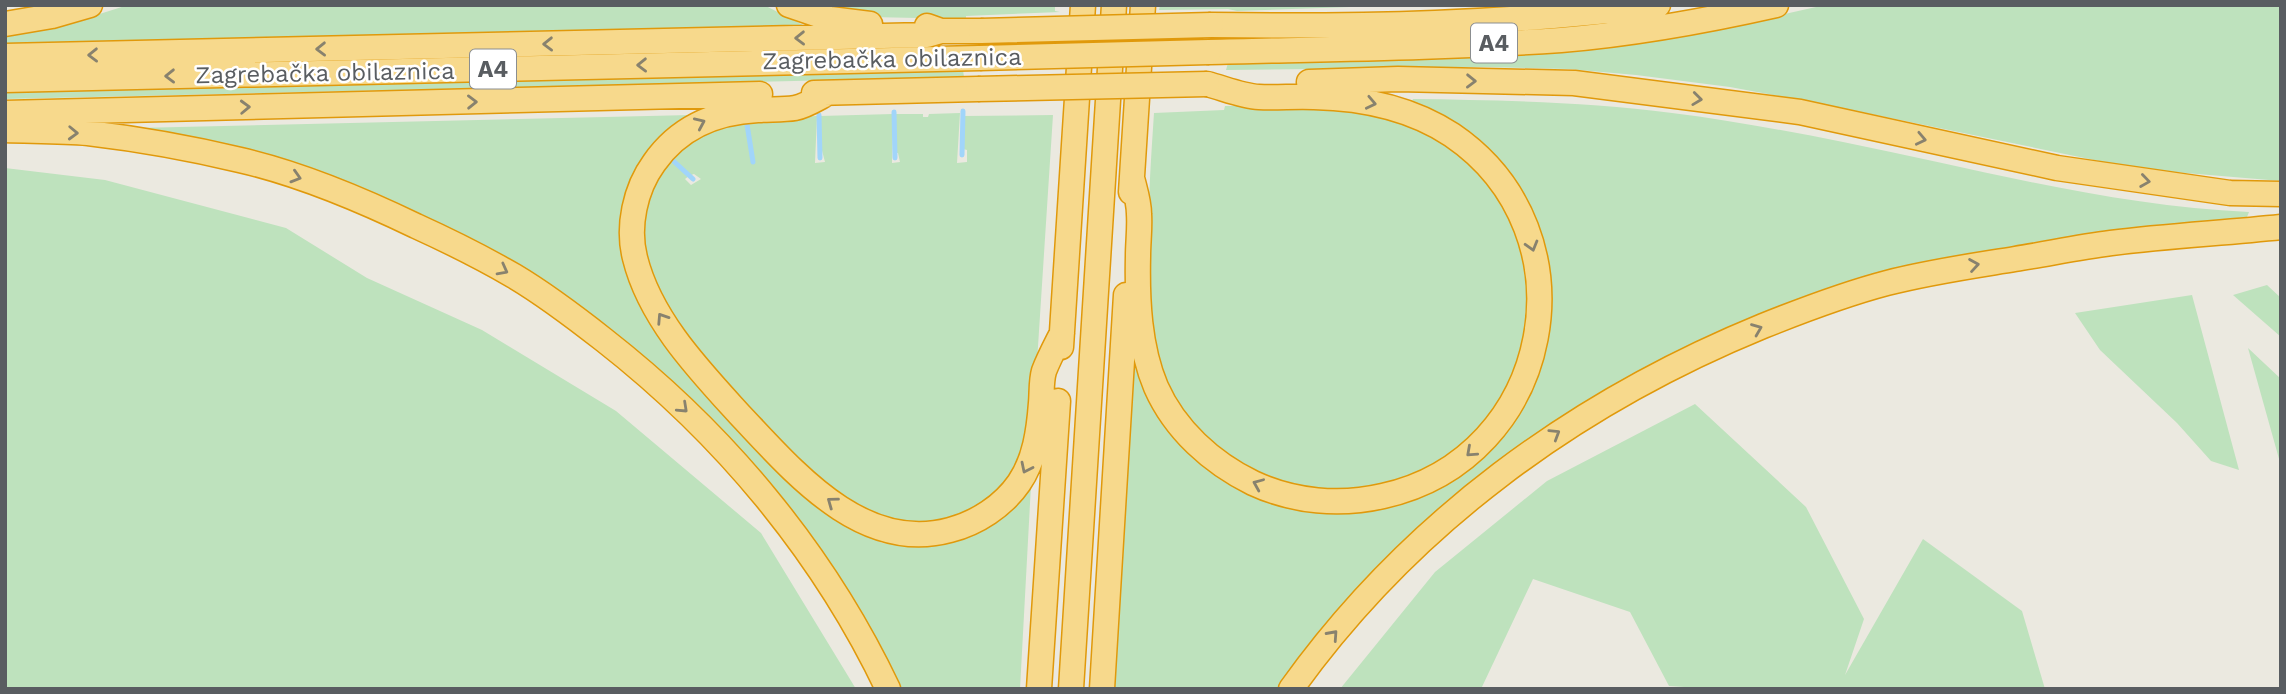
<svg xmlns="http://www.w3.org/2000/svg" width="2286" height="694" font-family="'Work Sans',sans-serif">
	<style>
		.green { fill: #bee2bd }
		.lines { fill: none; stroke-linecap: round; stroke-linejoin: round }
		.stream { stroke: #a1d5fa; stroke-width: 5 }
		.highway-casing { stroke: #e0990b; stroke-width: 27 }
		.highway { stroke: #f7d98c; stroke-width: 24 }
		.highway-bridge-casing { stroke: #e0990b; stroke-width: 27; stroke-linecap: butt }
		.highway-bridge { stroke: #f7d98c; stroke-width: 24 }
		.oneway { stroke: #88826e }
		.labels { text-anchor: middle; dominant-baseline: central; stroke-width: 5; stroke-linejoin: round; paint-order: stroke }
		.shield { fill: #fff; stroke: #8b8e90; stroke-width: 2 }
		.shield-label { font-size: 23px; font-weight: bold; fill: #595d61 }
		.street-label { font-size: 24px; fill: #595d61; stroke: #fff }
	</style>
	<rect width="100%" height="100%" fill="#ebe9e0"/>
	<path class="green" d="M128,5H764L805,26L5,45V36L87,18Z
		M817,5H1060L1055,6V11L1060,12L966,16V19L870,17Z
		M1160,5H1350V7L1237,11L1228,9L1159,10Z
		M1825,5H2281V181L2138,169L1832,106L1730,87L1636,75L1568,69L1485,67L1226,70L1228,63L1520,54L1721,28Z
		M963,70L964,77L5,99V92Z
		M1413,99C1499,100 1586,102 1672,113C1729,120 1787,131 1843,142C1978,169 2111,206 2249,212L2247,217L2229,220L2020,246L1679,352L1601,393L1538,434L1305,653L1278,689H1111L1132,362L1135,361L1262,500C1292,510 1324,516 1356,513C1475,503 1561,394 1548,277C1543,232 1524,187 1492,154C1469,131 1441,118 1412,102Z
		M1225,106C1273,106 1322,106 1369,113C1451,126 1518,198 1528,280C1529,289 1527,300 1526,310C1522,353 1520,368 1495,405C1490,413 1484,422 1478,429C1400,509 1276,511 1200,430C1183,411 1167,388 1160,364C1152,340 1151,317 1150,292C1146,231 1150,174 1154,113L1224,110Z
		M960,113L957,163L967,162V150L963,149V116L1053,115L1034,408L1019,465L996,494L969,512L922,525L867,514L806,468L765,426L691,343L654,286L642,237L643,214L651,189L669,158L689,176L685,179L691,185L701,179L694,174L691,175L671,158L691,140L745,119L748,140L747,119L817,116L815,163L825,162L820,143V116L893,114L892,163L900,162L898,153H895V114H923V117H928L929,114Z
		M691,115L665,134L623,252L774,465L831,517L882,543L918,546L1031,485L1020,689H898L782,502L487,250L136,128Z
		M5,168L105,180L286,228L367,278L482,330L616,411L761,533L856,689H5Z
		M2267,285L2281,298V337L2233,295Z
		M2192,295L2239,470L2211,461L2177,423L2100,350L2075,313Z
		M2248,348L2281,379V466Z
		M1695,404L1806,507L1864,619L1845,675L1923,539L2022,611L2045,689H1715L1669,686L1630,612L1533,579L1481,689H1340L1435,572L1547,481Z"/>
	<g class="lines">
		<path class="stream" d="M894,112L895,158
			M819,115L820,158
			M746,118L753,162
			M962,155L963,111
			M668,156L693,179"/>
		<g class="highway-casing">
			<path id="highway" d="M789,5L830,19L870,24
				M5,24L52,16L90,5
				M1211,25C1360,27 1511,24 1658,5
				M927,26L941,31H981
				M1209,52C1326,49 1444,48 1561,40C1633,34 1705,21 1776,5
				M5,56L927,35L941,31
				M5,80L980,58
				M1309,82L1398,79L1574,83L1800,112L2057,168L2230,193L2281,194
				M814,93L978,89
				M828,93C818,98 806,106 795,108C783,110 770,109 758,110C716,112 679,127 654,163C635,189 627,227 635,258C650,319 699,370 740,415C794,472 862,554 950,530C977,523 1003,506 1019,483C1035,460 1039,430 1041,403C1042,393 1041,381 1044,371C1049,358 1056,345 1062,333
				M5,113L760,94
				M5,130C33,131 61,131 88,133C139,139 190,148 240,160C301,174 360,199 416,226C449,241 483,258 514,276C546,295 576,318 604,340C723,433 823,552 888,689
				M1132,178C1135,190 1139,202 1139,214C1140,228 1138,242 1138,256C1137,299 1139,347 1156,387C1175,430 1212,463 1253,483C1294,502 1340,506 1383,496C1554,458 1596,233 1452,135C1411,108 1362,98 1314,97C1296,96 1277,98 1259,97C1242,96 1223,88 1207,84
				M1131,192L1143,5
				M1061,347L1083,5
				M1039,689L1058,401
				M1071,689L1114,5
				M1102,689L1126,295
				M1291,689C1410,523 1575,403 1763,326C1803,310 1845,294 1887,283C1929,272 1972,266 2015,259C2047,254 2079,247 2111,243C2167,236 2224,233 2281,227"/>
		</g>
		<use href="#highway" class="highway"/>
		<g class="highway-bridge-casing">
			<path id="highway-bridge" d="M981,31L1211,25
				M980,58L1209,52
				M978,89L1207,84"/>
		</g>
		<use href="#highway-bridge" class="highway-bridge"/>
	</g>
	<defs><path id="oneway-chevron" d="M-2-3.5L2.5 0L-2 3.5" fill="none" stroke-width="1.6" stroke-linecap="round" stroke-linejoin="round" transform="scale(1.75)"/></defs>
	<g class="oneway">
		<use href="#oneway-chevron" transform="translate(800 38) rotate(179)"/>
		<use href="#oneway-chevron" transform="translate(548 44) rotate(179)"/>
		<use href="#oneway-chevron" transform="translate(321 49) rotate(179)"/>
		<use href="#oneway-chevron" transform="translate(93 55) rotate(179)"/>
		<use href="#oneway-chevron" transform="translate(642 65) rotate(179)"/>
		<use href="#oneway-chevron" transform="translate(170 76) rotate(179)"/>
		<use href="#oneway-chevron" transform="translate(1471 81) rotate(1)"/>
		<use href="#oneway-chevron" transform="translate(1697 99) rotate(7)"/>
		<use href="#oneway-chevron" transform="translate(472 102) rotate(-1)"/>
		<use href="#oneway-chevron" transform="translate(1371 103) rotate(12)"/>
		<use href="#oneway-chevron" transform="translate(245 107) rotate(-2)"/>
		<use href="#oneway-chevron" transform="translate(700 123) rotate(-24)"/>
		<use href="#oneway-chevron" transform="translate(73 133) rotate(2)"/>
		<use href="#oneway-chevron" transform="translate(1921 139) rotate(12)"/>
		<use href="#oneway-chevron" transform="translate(296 177) rotate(17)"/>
		<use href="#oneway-chevron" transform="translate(2145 181) rotate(8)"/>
		<use href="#oneway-chevron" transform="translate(1532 246) rotate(74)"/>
		<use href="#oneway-chevron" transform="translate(1974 265) rotate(-9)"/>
		<use href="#oneway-chevron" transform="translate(503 270) rotate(28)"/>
		<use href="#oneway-chevron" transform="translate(662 318) rotate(-123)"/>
		<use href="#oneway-chevron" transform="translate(1757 329) rotate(-22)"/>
		<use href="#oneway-chevron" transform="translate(683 408) rotate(43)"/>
		<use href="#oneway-chevron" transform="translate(1555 434) rotate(-32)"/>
		<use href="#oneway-chevron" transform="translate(1471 452) rotate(138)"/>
		<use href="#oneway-chevron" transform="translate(1026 468) rotate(116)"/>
		<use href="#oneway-chevron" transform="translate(1258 484) rotate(-157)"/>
		<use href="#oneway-chevron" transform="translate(832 502) rotate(-144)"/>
		<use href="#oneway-chevron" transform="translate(1333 635) rotate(-48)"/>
	</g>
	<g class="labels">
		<g class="shield">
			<rect x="1471" y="23.5" width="46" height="39" rx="5"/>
			<rect x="470" y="49.5" width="46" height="39" rx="5"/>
		</g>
		<g class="shield-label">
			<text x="1494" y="43">A4</text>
			<text x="493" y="69">A4</text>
		</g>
		<g class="street-label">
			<text transform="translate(892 59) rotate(-1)">Zagrebačka obilaznica</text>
			<text transform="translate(325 73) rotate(-1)">Zagrebačka obilaznica</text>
		</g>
	</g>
	<rect width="2286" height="694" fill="none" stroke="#595d61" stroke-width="14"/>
</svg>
